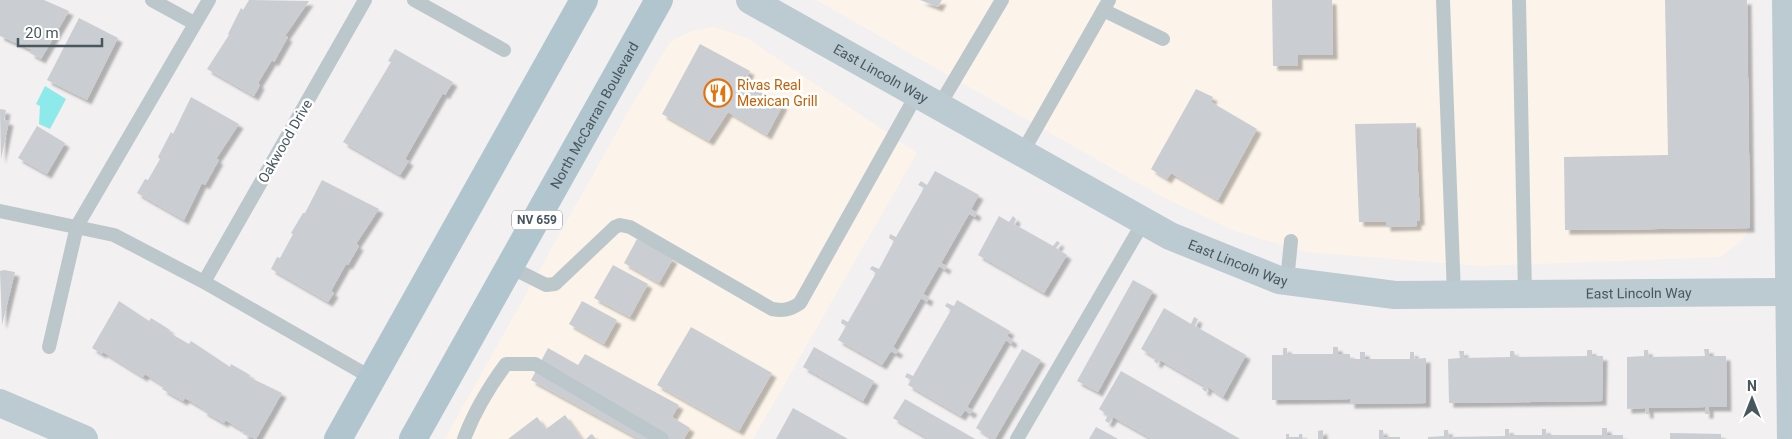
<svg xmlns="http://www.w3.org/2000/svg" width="1792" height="439" font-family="Roboto,sans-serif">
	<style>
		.commercial { fill: #fcf4ea }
		.water { fill: #8ee9eb }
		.building { fill: #caced2; filter: url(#shadow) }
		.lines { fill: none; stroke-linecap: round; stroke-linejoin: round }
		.lane { stroke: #bcc7cc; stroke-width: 14 }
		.secondary { stroke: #bccad1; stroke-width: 28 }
		.primary { stroke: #b0c5ce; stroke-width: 28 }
		.labels { text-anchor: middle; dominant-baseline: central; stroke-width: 5; stroke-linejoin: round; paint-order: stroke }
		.shield { fill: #fff; stroke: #7f898e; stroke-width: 1 }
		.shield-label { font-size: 12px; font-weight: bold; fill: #48575d }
		.street-label { font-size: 14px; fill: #48575d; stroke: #fff }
		.food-label { font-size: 14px; fill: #c56008; stroke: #fff; text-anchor: start }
	</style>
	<defs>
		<filter id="shadow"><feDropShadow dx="4.5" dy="4.5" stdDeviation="1" flood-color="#0004"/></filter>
	</defs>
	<rect width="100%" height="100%" fill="#f2f0f0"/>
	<path class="commercial" d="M816,0H1748L1751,221L1743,239L1721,257L1481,266L1307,252L1237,232L1161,196Z
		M715,27L747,38L917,153L753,439H445L628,112L670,42L692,31Z"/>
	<path class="water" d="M45,86L66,99L50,129L39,124L40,106L36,104Z"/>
	<path class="building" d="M0,0H44L69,11L41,59L30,53L32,50L0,36Z
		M249,0L309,1L285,36L288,37L274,62L272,60L258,83L260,85L254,96L207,69L229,35L228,34L241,8L243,10Z
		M920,0H942L938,7Z
		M1272,0H1332L1333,55H1298V66H1273Z
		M1665,0H1747L1750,228L1565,230L1564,157L1668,155Z
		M79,18L118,38L87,100L47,80Z
		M700,44L750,71L744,83L783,105L767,135L728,112L709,141L662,114Z
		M395,49L453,82L445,95L443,93L405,159L409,161L400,175L343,142L391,62L388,61Z
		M1196,89L1213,97L1211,102L1257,129L1218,200L1171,173L1167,179L1151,169Z
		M191,97L239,124L216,159L219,160L205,185L202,183L184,220L137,193L145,179L148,180L160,159L158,157L171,132L173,134Z
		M0,109L6,110L4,120L9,121L1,159Z
		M1416,123L1420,221H1417V226L1386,227V222H1359L1355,124Z
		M37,126L65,143L47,174L18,158Z
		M935,171L979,195L971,209L977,213L975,217L969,214L941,263L947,266L945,270L939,266L923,294L929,297L927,302L921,298L893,347L899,351L896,354L891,351L882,365L838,340L846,326L841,323L842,319L848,322L876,273L870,269L872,266L879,269L894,241L889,238L890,234L896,237L924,188L918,185L921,181L927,185Z
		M322,180L379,209L356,244L359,246L348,265L346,264L331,291L334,293L328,302L271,269L277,257L280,258L293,234L291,233L303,213H305Z
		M999,216L1009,222L1013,216L1016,219L1014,224L1053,246L1057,241L1060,243L1056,248L1067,255L1044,293L978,255Z
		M637,239L673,259L659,283L624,263Z
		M613,265L648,284L630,317L594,298Z
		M4,270L15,272L2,325L0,271Z
		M1133,280L1153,291L1098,392L1077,381Z
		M957,300L1010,331L1007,336L1013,340L1011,344L1006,340L967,407L973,410L970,414L965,410L961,416L908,385L911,380L905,377L907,373L913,376L951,310L945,306L947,303L954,306Z
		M119,301L149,321L151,318L170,330L168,332L189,344L191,341L230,367L231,364L250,375L249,377L282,393L256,439L243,434L244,431L225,420L224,423L203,411L204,409L185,398L183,401L162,389L164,386L145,374L143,377L103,352L102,354L92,348Z
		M582,301L617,320L604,344L569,324Z
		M1164,308L1191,324L1194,317L1198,319L1195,326L1246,355L1223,397L1208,387L1206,392L1202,389L1205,386L1160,360L1157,364L1154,361L1156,358L1141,349Z
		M691,327L772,373L739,431L657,385Z
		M814,347L874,381L863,401L803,367Z
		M1333,347H1338V354H1350V359H1360V352H1365V359H1410V352H1414V359L1426,358V403L1350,404V399L1272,400V355H1283V348H1287V354H1333Z
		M548,348L578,365L585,354L679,405L672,417L690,428L684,439H639L531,380Z
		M1022,349L1041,360L995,439H993L976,428Z
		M1704,349H1709V356H1726L1727,407H1709V414H1705V407L1649,408V414H1646L1645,408L1627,409V357L1644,356V350H1648L1649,357L1705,356Z
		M1587,350H1592V356H1603L1602,401L1449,403L1448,359L1460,358L1459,351H1464V358L1510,357V351H1514L1515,357L1587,356Z
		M1121,371L1240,439H1152L1113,417L1109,423L1105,421L1108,415L1099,409Z
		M905,399L975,439H929L893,418Z
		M793,408L848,439H776Z
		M565,415L582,439H508L537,417L546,429Z
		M1096,427L1118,439H1089Z
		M1602,428H1607V435H1623V439H1428V437L1444,436V430H1448L1449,437L1505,436V429H1509V435H1542V429H1546V435H1602Z
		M1323,430V439H1318V431Z
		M1379,430H1383L1384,437H1400V439H1379Z
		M1670,433L1721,434V439H1670Z
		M592,434L596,439H586L590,435Z
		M1286,434H1289V437H1299V434H1302L1303,439H1286Z"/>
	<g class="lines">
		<path class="lane" d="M152,0L194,23
			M414,0L504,50
			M1443,0L1454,295
			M1519,0L1525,294
			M1103,10L1163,39
			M939,106L1002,0
			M1022,153L1109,0
			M0,211L114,235L204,282L372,378
			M510,267L546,285L555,284L615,227L620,225L630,227L772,309C783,311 790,310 800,303L917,94
			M1287,281L1291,241
			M204,282L365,0
			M49,347L77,226L209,0
			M464,439C474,412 489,387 506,364H535L662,439
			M1017,439L1144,221"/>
		<g class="secondary">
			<path id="s1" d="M750,0L1170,236L1279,280L1395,295L1792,292"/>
			<path d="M1786,0L1791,439"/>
			<path d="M0,403L84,439"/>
		</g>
		<g class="primary">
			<path d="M338,439L584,0"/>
			<path id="s2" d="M413,439L659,0"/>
		</g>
	</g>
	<defs>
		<g id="restaurant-ring" transform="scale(1.4375)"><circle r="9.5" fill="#fff" stroke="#e8710a" stroke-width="1.5"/><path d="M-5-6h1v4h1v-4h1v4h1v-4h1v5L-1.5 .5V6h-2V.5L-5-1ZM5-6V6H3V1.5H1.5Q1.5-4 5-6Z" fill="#e8710a"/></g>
	</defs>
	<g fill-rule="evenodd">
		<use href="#restaurant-ring" x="718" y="93"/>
	</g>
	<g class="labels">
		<rect class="shield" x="512" y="210.5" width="50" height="19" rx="4"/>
		<g class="shield-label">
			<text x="537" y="220">NV 659</text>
		</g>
		<g class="street-label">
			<text stroke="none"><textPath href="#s1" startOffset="150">East Lincoln Way</textPath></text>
			<text stroke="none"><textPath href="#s2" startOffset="371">North McCarran Boulevard</textPath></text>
			<text transform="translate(285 141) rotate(-60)">Oakwood Drive</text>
			<text stroke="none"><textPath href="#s1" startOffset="555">East Lincoln Way</textPath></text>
			<text stroke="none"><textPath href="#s1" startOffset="960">East Lincoln Way</textPath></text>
		</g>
		<g class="food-label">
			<text x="737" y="85">Rivas Real<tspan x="737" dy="16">Mexican Grill</tspan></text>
		</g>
	</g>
	<g transform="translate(1752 399)" stroke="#ffffff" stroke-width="4" paint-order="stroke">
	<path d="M0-4L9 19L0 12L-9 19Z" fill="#48575d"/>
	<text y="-8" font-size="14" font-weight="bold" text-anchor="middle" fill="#48575d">N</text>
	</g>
	<path d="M18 38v8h84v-8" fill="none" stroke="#48575d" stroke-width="2.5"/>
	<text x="25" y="38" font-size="15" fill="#48575d" stroke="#ffffff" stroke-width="4" paint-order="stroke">20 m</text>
</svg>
